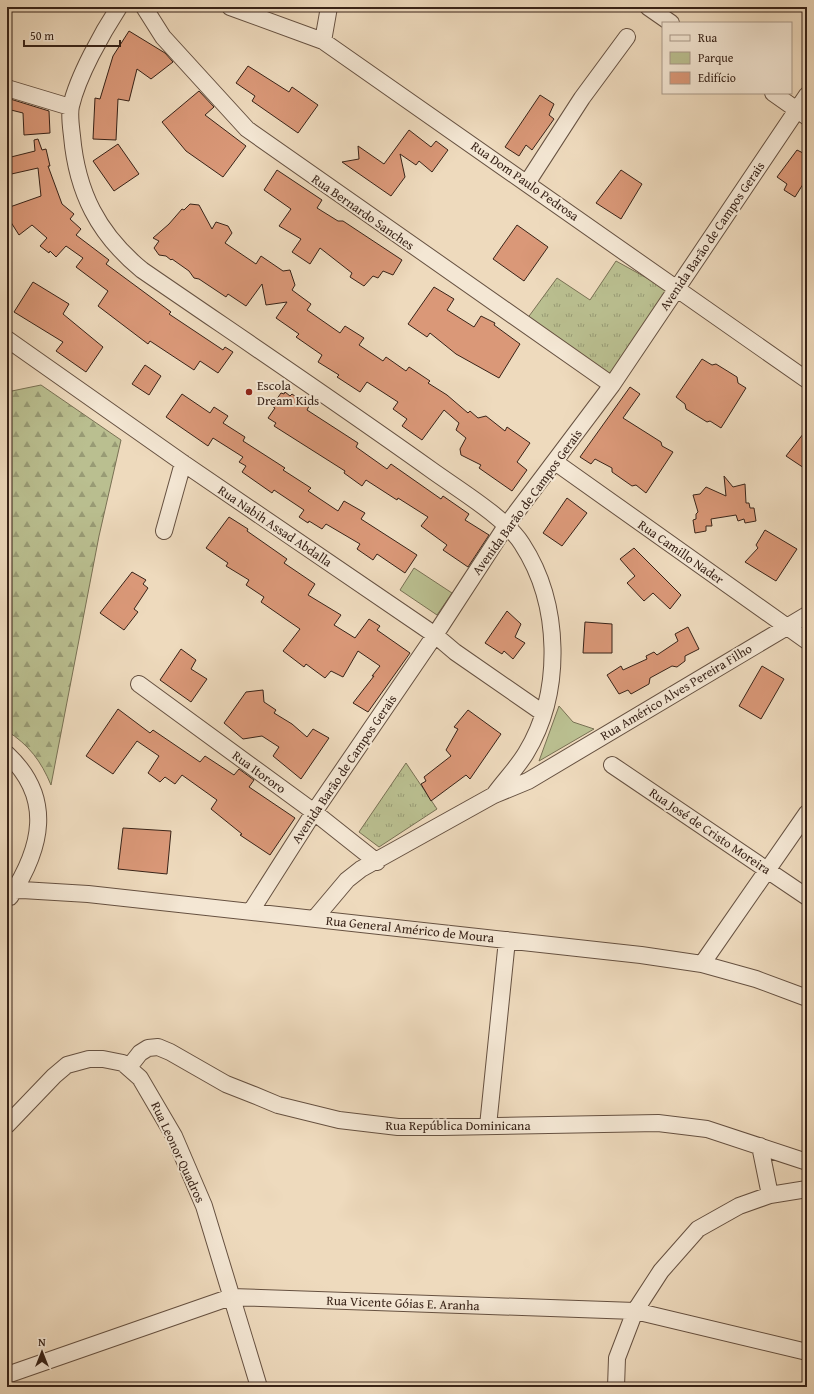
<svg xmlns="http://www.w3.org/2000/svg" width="814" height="1394" font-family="'Gentium Book Plus',serif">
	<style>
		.grass { fill: url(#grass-tufts); stroke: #797154 }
		.forest { fill: url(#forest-firs); stroke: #797154 }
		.green { fill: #babf90; stroke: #797154 }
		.building { fill: #da9878; stroke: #382318 }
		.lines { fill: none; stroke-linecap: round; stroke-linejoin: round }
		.minor-casing { stroke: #665141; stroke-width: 18 }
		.minor { stroke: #f4e7d4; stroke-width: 16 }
		.poi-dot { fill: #8f2418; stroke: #f4e7d4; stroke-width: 1.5 }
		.labels { text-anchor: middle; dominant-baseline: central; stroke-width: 4; stroke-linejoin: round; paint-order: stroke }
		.street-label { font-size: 13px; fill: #382318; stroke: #f4e7d4 }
		.poi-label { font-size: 13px; fill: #382318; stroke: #f4e7d4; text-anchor: start }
	</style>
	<defs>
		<pattern id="grass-tufts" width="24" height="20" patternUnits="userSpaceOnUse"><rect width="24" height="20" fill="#babf90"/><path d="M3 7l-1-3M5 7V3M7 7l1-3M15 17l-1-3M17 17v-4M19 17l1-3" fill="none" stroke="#989b75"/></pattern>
		<pattern id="forest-firs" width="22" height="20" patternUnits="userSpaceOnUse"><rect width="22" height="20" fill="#babf90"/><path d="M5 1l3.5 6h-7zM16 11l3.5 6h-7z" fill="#989b75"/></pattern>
	</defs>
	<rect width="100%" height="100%" fill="#eedabd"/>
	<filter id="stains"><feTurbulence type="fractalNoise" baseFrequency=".005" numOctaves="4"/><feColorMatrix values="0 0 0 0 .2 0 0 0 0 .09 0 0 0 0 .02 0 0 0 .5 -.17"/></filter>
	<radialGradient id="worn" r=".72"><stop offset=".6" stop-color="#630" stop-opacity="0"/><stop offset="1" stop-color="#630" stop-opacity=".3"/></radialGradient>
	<path class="grass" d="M616,261L674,293L612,385L524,323L557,278L590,300Z
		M406,763L437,809L379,847L359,832Z"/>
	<path class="forest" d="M41,385L121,440L99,536L51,785C41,761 29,745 7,731V392Z"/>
	<path class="green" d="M414,568L452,593L437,615L400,590Z
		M559,706L573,722L594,729L539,761Z"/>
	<path class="building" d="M129,31L165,53L173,62L151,79L137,69L129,101L118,99L116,140L93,139L95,98L100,99L113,56Z
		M248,66L289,92L292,87L318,105L298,133L252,101L255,96L236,83Z
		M199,91L214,107L205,115L246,146L223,177L186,151L162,122Z
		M540,95L554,104L549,115L554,119L532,150L526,145L519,156L505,147Z
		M7,98L49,111L50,133L24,135L23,113L7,109Z
		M409,130L431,147L436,141L448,150L432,172L419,161L416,165L400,154L405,177L391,196L342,162L359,159L358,146L384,164Z
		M38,139L42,150L46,149L50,166H48L62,204L74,214L70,219L81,229L76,235L109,260L106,264L171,312L169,314L223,350L225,347L233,352L218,373L200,361L194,370L150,341L148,344L98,306L108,291L76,267L83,258L66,246L56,257L50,251L49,253L40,246L47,238L32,225L19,235L7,216V208L41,196L38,168L7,175V158L35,151L34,140Z
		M118,144L139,174L114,191L93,161Z
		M797,150L807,155V173L803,179L805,181L795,197L784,190L787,184L777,177Z
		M277,170L322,200L317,208L338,221H343L402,260L393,275L383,271L378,278L373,276L364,286L350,277L352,273L320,248L310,264L292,252L301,239L279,226L291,209L264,190Z
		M621,170L642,184L621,219L596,203Z
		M190,204L199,205L212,229L216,222L228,226L232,233L225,243L256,264L261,256L283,271L290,270L295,285L292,290L311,304L307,310L340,333L345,326L364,338L359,345L383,361L386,357L406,371L409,367L430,381L428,383L447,395L468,413L470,411L478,418L486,416L505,431L507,427L530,443L517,462L527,470L512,491L479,468L481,465L461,455L460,449L466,438L456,430L459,423L444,410L422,440L402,426L407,419L393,409L398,402L367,382L360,392L337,377L339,375L318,362L322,355L296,337L299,334L276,318L287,302L266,305L262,284L246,306L228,294L226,297L199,279L194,278L189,271L172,259L171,260L166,256L159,255L154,248L159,241L153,238L169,224L182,209L184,210Z
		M517,225L548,247L524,281L493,259Z
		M33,282L69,304L63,314L103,347L86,372L56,351L63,342L14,312Z
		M434,287L454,299L447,310L474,327L481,316L495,323L494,325L520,344L499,378L456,354L430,333L427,337L408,324Z
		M702,359L712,365L716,364L737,377L738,383L746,388L721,428L710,421L707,422L686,409L685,404L676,397Z
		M145,365L161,376L149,395L132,384Z
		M630,387L640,394L623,418L661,442L662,446L673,452L646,493L636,485L632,486L612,472V468L595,459L591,464L580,457Z
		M285,392L290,396L292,394L309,406L307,410L358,443L356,447L387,469L391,464L441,499L443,496L469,514L465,520L489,535L468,567L443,550L447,545L421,526L428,517L398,498L397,500L366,480L362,486L344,473L345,471L274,426L276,423L268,418L275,408L272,406L281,393L284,394Z
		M182,394L210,413L214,407L228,416L223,423L245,437L243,441L285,468L283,470L311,488L308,491L338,511L344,501L365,513L361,519L417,555L405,573L377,554L373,560L357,549L360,544L326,524L322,529L309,521L308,523L299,517L304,510L274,490L272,493L242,472L246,466L239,462L243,457L213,438L208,446L166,417Z
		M807,429V470L786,456Z
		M724,476L733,487L745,484L746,503H749L750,508H754L756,521L745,523L744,519L738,521L736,515L711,519L712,526H706V531L695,533L693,520L696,519V514L698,512L693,495L700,494L706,487L726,496Z
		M567,498L587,513L562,546L543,533Z
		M229,517L248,529L247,531L287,559L284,563L315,584L308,595L341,615L334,625L355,638L369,619L380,626L377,630L410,653L368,712L353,703L374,676H372L380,666L358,651L343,677L331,671L325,678L306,664L304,667L283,651L300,629L261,602L264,597L246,585L249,580L226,566L228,563L206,548Z
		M765,530L797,549L776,581L745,562L758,548L756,545Z
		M634,548L681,595L670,609L653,593L644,601L627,583L635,576L620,559Z
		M132,572L146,580L143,584L148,588L134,609L138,612L124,630L100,613Z
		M507,611L521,624L515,637L525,643L513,659L504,651L502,654L485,643Z
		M585,622L612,624V653H583Z
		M688,627L699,649L685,656V661L677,667L672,666L650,678L649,684L631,694L628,690L619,694L607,675L621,666L623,670L647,659L646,656L654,652L657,655L678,641L675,634Z
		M181,649L196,660L191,669L207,679L191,702L160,680Z
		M762,666L784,679L761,719L739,706Z
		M263,690L264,702L276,710L274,713L292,724L307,737L313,729L329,738L301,779L273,756L279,747L262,736L243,739L224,723L246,692Z
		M118,709L150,733L153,730L200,762L205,756L234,775L239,769L254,780L249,787L295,818L270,855L240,835L242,834L211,809L217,800L182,775L175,784L165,777L160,782L148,773L159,756L137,741L113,774L86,756Z
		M468,710L501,734L470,779L466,775L431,801L421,784L426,781L424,777L451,756L446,750L458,729L454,727Z
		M123,828L171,831L167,874L118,869Z"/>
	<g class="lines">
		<g class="minor-casing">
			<path id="minor" d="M119,7C102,33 78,76 71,106C69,114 71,127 72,136C77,192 98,234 142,270C238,336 335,401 430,469C456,488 505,517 522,544C561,604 563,692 526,753C517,768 504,781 494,795
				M144,7L163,37L247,129L612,385
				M230,7L323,41L807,380
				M648,7L671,23
				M323,41L329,7
				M7,88L70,107
				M773,93L807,117
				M527,183L582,98L627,37
				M7,339L183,463L435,635L455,652L543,713
				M555,462L807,641
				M164,531L183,463
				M139,684L314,812L377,862
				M7,754C54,798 42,848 10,897
				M612,765L807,897
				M7,891L22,890L88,894L641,955L702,964L756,979L807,998
				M251,911L314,812L435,635L506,526L612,385L807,95
				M315,918L347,880L361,869L494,795L528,781L807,615
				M702,964L807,813
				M129,1067L140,1053L148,1048L158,1047L170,1052L226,1084L254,1095L278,1105L339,1120L398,1127H442L658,1123L707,1129L807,1162
				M7,1125L54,1076L67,1065L89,1059H103L123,1063L140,1078L174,1136L204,1206L259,1387
				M488,1126L507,940
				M760,1146L770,1195
				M7,1375L231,1297L635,1311L807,1352
				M616,1387L617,1358L635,1311L661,1271L698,1229L739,1206L770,1195L807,1189"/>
		</g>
		<use href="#minor" class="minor"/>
	</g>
	<circle class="poi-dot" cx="249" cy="392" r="4"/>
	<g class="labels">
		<g class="street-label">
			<text transform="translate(525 181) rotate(35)">Rua Dom Paulo Pedrosa</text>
			<text transform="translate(363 212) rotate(35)">Rua Bernardo Sanches</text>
			<text transform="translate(712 236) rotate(-56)">Avenida Barão de Campos Gerais</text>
			<text transform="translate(527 502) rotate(-54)">Avenida Barão de Campos Gerais</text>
			<text transform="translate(275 526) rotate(34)">Rua Nabih Assad Abdalla</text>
			<text transform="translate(681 552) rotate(35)">Rua Camillo Nader</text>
			<text transform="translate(676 692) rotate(-31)">Rua Américo Alves Pereira Filho</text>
			<text transform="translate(344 769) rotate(-56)">Avenida Barão de Campos Gerais</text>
			<text transform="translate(259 772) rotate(36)">Rua Itororo</text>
			<text transform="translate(710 831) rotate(34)">Rua José de Cristo Moreira</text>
			<text transform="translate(410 929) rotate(6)">Rua General Américo de Moura</text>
			<text x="458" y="1125">Rua República Dominicana</text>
			<text transform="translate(178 1152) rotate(65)">Rua Leonor Quadros</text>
			<text transform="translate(403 1303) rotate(2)">Rua Vicente Góias E. Aranha</text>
		</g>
		<g class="poi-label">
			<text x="257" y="385">Escola<tspan x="257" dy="15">Dream Kids</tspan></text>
		</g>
	</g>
	<rect width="814" height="1394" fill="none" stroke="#eedabd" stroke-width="24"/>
	<rect x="8" y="8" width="798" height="1378" fill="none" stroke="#382318" stroke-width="2"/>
	<rect x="12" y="12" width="790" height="1370" fill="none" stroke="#382318"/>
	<rect x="662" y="22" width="130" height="72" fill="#f4e7d4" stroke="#a99989"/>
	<rect x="670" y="35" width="20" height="6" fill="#f4e7d4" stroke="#a99989"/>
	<text x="698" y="42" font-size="12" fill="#382318">Rua</text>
	<rect x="670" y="52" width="20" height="12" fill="#babf90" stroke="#a99989"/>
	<text x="698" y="62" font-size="12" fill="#382318">Parque</text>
	<rect x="670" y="72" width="20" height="12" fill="#da9878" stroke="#a99989"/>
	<text x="698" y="82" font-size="12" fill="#382318">Edifício</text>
	<g transform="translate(42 1352)" stroke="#f4e7d4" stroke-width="3" paint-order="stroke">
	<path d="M0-3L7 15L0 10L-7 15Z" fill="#382318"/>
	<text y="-6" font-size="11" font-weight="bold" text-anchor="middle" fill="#382318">N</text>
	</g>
	<path d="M24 40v6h96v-6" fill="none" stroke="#382318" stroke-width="2"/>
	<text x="30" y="40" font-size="12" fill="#382318" stroke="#f4e7d4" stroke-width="3" paint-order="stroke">50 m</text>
	<rect width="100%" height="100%" filter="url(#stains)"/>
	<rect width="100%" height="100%" fill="url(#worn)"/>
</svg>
